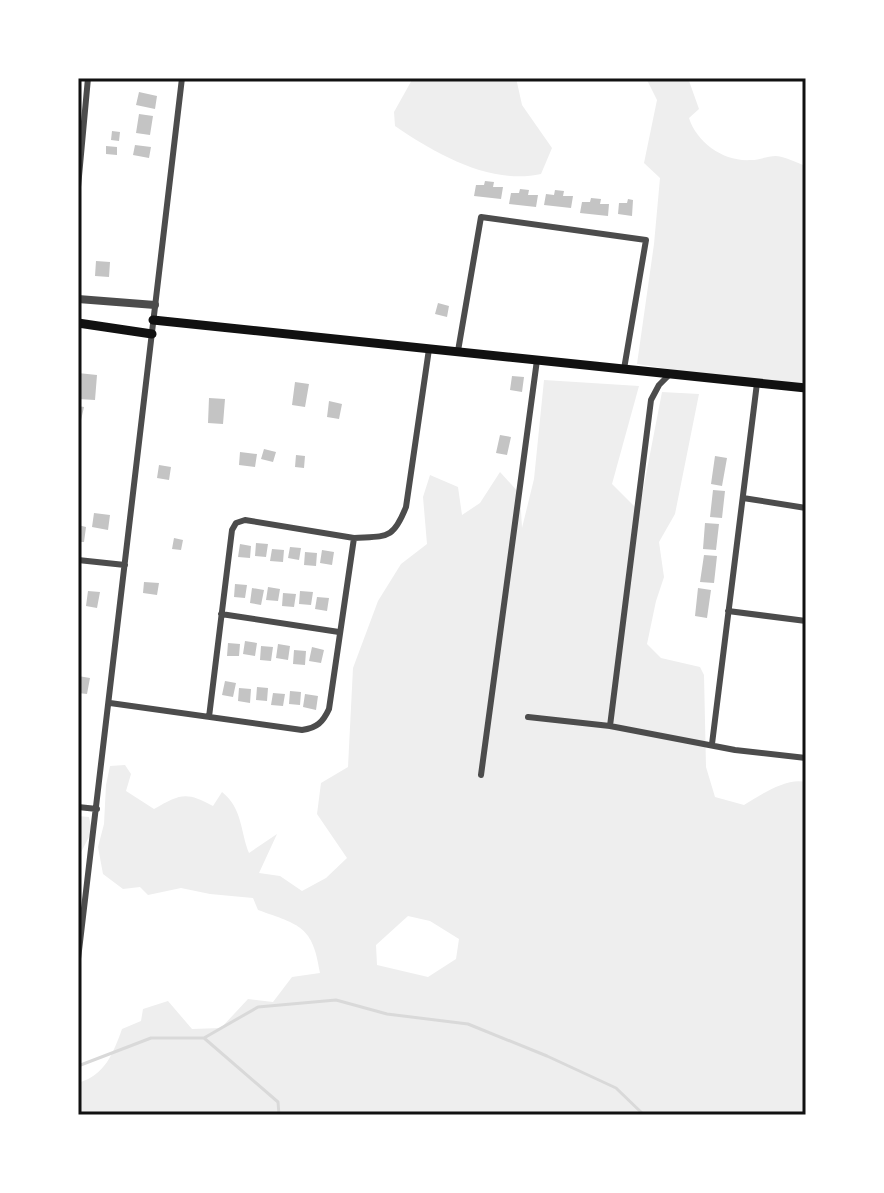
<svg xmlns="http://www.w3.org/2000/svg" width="884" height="1193" font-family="'DM Sans',sans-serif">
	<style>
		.green { fill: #eee; fill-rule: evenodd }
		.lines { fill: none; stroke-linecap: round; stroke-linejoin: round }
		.stream { stroke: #d9d9d9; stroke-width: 3 }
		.building { fill: #c4c4c4 }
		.minor { stroke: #4c4c4c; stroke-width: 6 }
		.tertiary { stroke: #4c4c4c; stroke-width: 8 }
		.secondary { stroke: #111; stroke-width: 9 }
		.neatline { fill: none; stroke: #111; stroke-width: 3 }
	</style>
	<rect width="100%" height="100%" fill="#fff"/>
	<path class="green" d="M413,78H516L522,105L552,148L541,174C490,185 436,154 395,126L394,112Z
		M646,78H688L699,109L689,118C697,143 724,162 751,160C759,160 768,156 776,156C786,157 797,163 806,166V387L757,383L637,364L654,244L660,178L644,163L657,100Z
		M544,380L639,386L612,484L639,511L662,392L699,394L675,514L659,542L664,577L656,601L647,644L661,658L700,667L704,675L706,767L715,797L744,805C760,795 787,777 806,782V1115H573L563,1112L553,1115H78V1083C105,1075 113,1054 122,1029L141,1021L143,1009L168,1001L192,1029L221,1028L248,999L273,1002L292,977L320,973C313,926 300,925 258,910L253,898L210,894L181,888L148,895L140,887L123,889L103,874L98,847L104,824L106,785L110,766L125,765L131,774L126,791L154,809C180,794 186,791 213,806L222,792C243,809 240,831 249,853L277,834L259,873L280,876L302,891L326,878L347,858L317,814L321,783L348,767L353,668L378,601L401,564L427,544L423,497L430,475L458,487L462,515L480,503L500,472L520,494L522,528L534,479ZM408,916L430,921L459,939L456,959L428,977L377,965L376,945Z
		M78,816L89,817L92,831L78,858Z"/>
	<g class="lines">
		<path class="stream" d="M204,1038L278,1102L279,1115
			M78,1066L151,1038H204L258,1007L336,1000L387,1014L468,1024L547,1056L616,1088L644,1115"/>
	</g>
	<path class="building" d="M139,92L157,96L155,109L136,105Z
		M139,114L153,116L150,135L136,133Z
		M112,131L120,132L119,141L111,140Z
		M135,145L151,147L149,158L133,155Z
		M106,146L117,147V155L106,154Z
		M485,181L494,182L493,187H503L501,199L474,196L476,185H484Z
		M520,189L529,190L528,195H538L536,207L509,204L511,193H519Z
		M555,190L564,191L563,196H573L571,208L544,205L546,194L554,195Z
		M591,198L601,199L600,204H609L608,216L580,213L582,202H590Z
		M628,199L633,200L632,216L618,214L619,203H627Z
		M96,261L110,262L109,277L95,276Z
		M438,303L449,306L447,317L435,314Z
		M78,373L97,375L95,400L78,399Z
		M512,376L524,377L522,392L510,390Z
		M295,382L309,384L305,407L292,405Z
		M209,398L225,399L223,424L208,423Z
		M329,401L342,404L339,419L327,417Z
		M78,406L84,407L79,429H78Z
		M500,435L511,437L507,455L496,453Z
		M264,449L276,452L273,462L261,459Z
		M240,452L257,454L255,467L239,465Z
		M296,455L305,456L304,468L295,467Z
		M715,456L727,458L722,486L711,484Z
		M159,465L171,467L169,480L157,478Z
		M713,490L725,491L722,518L710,517Z
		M94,513L110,515L108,530L92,527Z
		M705,523L719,524L716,550L703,549Z
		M78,525L86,527L84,542H78Z
		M174,538L183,540L181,550L172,549Z
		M256,543L268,544L266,557L255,556Z
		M240,544L251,546L250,558L238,557Z
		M290,547L301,548L299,560L288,558Z
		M272,549L284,550L283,562L270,561Z
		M322,550L334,552L332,565L320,563Z
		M305,552L317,553L316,566L304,565Z
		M704,555L717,556L714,583L700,582Z
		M144,582L159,583L157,595L143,593Z
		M235,584L247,585L245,598L234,597Z
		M268,587L280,589L278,601L266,600Z
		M252,588L264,590L261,605L250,603Z
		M698,588L711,590L707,618L695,616Z
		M88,591L100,592L97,608L86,606Z
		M300,591L313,592L311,605L299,604Z
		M283,593L296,594L294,607L282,606Z
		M317,597L329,598L327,611L315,609Z
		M245,641L257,643L255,656L243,654Z
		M228,643L240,644L239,656H227Z
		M278,644L290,646L288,660L276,658Z
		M261,646L273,647L271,661L260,660Z
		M312,647L324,650L321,663L309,661Z
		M294,650L306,651L305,665L293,664Z
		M78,676L90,678L87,694L78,693Z
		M225,681L236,683L233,697L222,695Z
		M257,687L268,688L267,701L256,700Z
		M239,688L251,689L250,703L238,701Z
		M290,691L301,692L300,705L289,704Z
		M273,693L285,694L283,706L271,705Z
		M305,694L318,696L316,710L303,707Z"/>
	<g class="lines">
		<path class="minor" d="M78,187L88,78
			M458,351L481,217L646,240L624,369
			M743,498L806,508
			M78,560L125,565
			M728,611L806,621
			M221,614L339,632
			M110,703L302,730C317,728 323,722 329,709L354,538C387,536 393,540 406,507L429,349
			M209,717L232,530L236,523L245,520L354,538
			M528,717L610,726L735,750L806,758
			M610,726L651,400L659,385L669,375
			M712,744L757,383
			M481,775L537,360
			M78,807L97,809
			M78,959L182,78"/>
		<path class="tertiary" d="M78,299L155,305"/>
		<path class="secondary" d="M153,320L806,388
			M78,323L152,334"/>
	</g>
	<rect width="884" height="1193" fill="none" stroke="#ffffff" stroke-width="160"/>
	<rect x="80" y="80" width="724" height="1033" class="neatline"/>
</svg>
